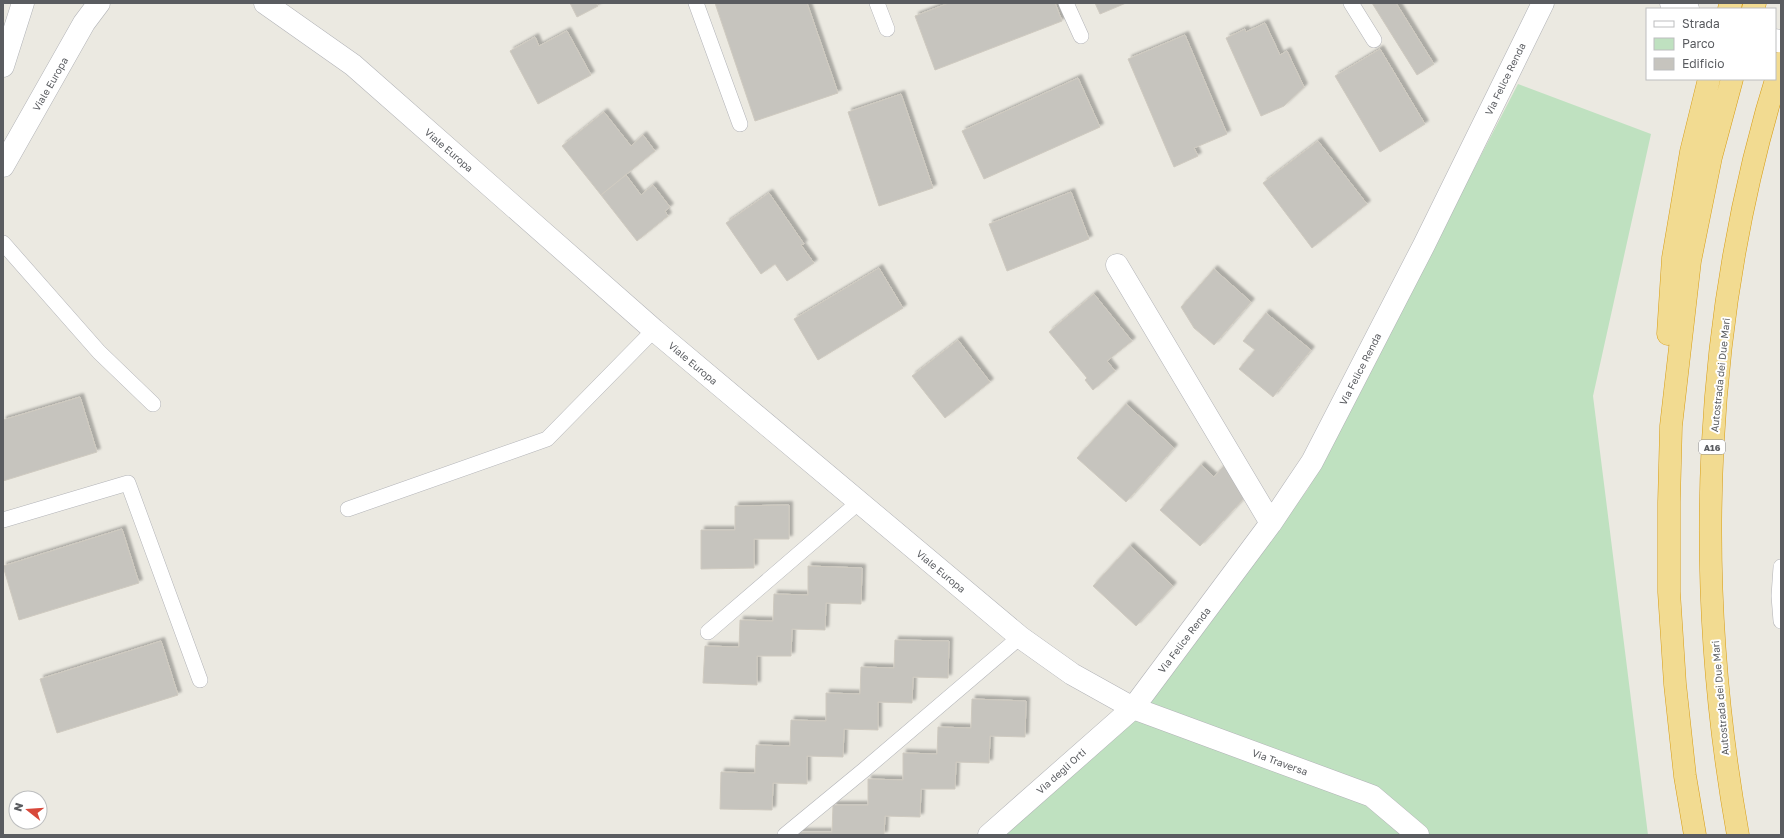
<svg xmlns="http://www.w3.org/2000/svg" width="1784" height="838" font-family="'Golos Text',sans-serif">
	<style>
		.green { fill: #bfe1c0 }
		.building { fill: #c6c4be; stroke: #cfcac0; filter: url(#shadow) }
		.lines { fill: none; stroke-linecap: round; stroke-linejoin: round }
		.lane-casing { stroke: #b2b3b7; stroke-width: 16 }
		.street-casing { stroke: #b2b3b7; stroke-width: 23 }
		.secondary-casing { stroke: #b1b3b7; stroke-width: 23 }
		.highway-casing { stroke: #d79d15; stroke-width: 23 }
		.lane { stroke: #fff; stroke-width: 15 }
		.street { stroke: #fff; stroke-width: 22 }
		.secondary { stroke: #fff; stroke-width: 22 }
		.highway { stroke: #f2db91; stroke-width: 22 }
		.labels { text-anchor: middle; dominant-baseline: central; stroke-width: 4; stroke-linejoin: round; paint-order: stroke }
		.shield { fill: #fff; stroke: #8c8d90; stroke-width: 1 }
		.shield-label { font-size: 9px; font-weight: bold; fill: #5a5c60 }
		.street-label { font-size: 10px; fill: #5a5c60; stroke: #fff }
	</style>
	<defs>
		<filter id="shadow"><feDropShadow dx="3.5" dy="-3.5" stdDeviation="1" flood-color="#0004"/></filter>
	</defs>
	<rect width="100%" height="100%" fill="#ebe9e1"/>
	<path class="green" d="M1518,84L1651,134L1593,396L1648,835H1005L1129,725L1308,489Z"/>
	<path class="building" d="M570,3H596L598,6L577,17Z
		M715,3H807L838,93L755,121Z
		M949,3H1055L1062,21L935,70L915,16Z
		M1095,3H1126L1100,14Z
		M1372,3H1396L1434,64L1417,75Z
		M1265,23L1280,55L1287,51L1304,87L1284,106L1261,116L1226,38L1245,29L1246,32Z
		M567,31L591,75L538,104L510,51L535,37L539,46Z
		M1185,35L1227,134L1194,148L1198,156L1174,167L1128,59Z
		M1380,49L1425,124L1380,152L1335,76Z
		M1078,78L1100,127L984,179L962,131Z
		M901,94L933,188L879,206L848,112Z
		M604,112L631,146L643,135L655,151L601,195L562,146Z
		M1318,141L1367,204L1312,248L1263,183Z
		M626,175L641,195L653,185L670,207L665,211L668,216L637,241L601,195Z
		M1071,192L1089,239L1007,271L989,224Z
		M769,193L804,244L801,245L814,263L787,281L775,264L761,274L726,223Z
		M879,268L903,308L818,360L794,319Z
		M1214,269L1251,302L1214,345L1194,328L1181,307Z
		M1094,294L1132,341L1107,361L1115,371L1093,390L1085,380L1087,378L1049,332Z
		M1266,313L1311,350L1273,397L1239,369L1255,350L1243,341Z
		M958,340L990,382L945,418L912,376Z
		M80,397L97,452L3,481V420Z
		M1126,404L1174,448L1126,502L1077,458Z
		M1228,461L1247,495L1200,546L1160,510L1201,465L1214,477Z
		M789,505V539H754V568L701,569V530H735V506Z
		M122,529L139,583L19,620L3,566Z
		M1130,546L1173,586L1136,626L1093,586Z
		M808,566L862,568L861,604L826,603L825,630L792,629L791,656H757V685L703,683L705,646L739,647L740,620L773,621L774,594L808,595Z
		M895,640L949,641L948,678L913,677L912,703L878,702V730L844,729L843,757L807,756V784L773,783L772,810L720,809L721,772L755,773L756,745L790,746L791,720L826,721V693L860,694L861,667L894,668Z
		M161,641L178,695L57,733L40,679Z
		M972,699L1026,701L1025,737L990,736L989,763L956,762L955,789H921L920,817L885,816L884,835H798V832H832L833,805H868V779L903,780V753L937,754L938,727L971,728Z"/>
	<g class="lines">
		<g class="lane-casing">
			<path id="lane" d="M696,3L740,124
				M877,3L887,29
				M1066,3L1081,36
				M1351,3L1374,40
				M3,243L99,352L153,404
				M348,509L547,439L654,330
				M3,520L128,483L200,680
				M1781,567L1779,596L1781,621
				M708,632L859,502
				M785,835L864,770L1020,637"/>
		</g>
		<g class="street-casing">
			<path id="street" d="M265,3L353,65L654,330L1020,637L1072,674L1133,708L1372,796L1418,835
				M3,166L84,23L99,3
				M1117,265L1271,523
				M989,835L1133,708L1271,523L1312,462L1424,245L1543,3"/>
		</g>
		<g class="secondary-casing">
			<path id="secondary" d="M1671,3L1688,9
				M1775,40L1781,42
				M3,66L23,3"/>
		</g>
		<g class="highway-casing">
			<path id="highway" d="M1729,9L1731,3
				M1753,9L1755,3
				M1668,334L1673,258L1691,152L1709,79
				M1695,835L1685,776L1675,684L1669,592V502L1671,426L1690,261L1711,157L1732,79
				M1738,835C1692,579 1702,312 1781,63"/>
		</g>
		<use href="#lane" class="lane"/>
		<use href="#street" class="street"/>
		<use href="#secondary" class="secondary"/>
		<use href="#highway" class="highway"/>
	</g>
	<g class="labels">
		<rect class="shield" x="1699" y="440" width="26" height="14" rx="3"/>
		<g class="shield-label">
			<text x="1712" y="447">A16</text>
		</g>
		<g class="street-label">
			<text transform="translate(1505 79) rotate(-64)">Via Felice Renda</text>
			<text transform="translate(50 84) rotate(-60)">Viale Europa</text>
			<text transform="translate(449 150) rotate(41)">Viale Europa</text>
			<text transform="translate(693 363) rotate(40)">Viale Europa</text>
			<text transform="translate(1360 369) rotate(-63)">Via Felice Renda</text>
			<text transform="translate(1720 375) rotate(-84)">Autostrada dei Due Mari</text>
			<text transform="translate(941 571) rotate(40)">Viale Europa</text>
			<text transform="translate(1184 640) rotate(-53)">Via Felice Renda</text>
			<text transform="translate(1720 698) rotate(-95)">Autostrada dei Due Mari</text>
			<text transform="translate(1280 762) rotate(20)">Via Traversa</text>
			<text transform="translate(1061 771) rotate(-42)">Via degli Orti</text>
		</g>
	</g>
	<rect width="1784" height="838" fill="none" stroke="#5a5c60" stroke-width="8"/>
	<rect x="1646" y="8" width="130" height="72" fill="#ffffff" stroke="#bdbebf"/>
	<rect x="1654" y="21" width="20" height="6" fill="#ffffff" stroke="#bdbebf"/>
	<text x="1682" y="28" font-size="12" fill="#5a5c60">Strada</text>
	<rect x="1654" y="38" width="20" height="12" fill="#bfe1c0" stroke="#bdbebf"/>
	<text x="1682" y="48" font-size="12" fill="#5a5c60">Parco</text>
	<rect x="1654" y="58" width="20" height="12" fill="#c6c4be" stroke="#bdbebf"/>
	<text x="1682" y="68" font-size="12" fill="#5a5c60">Edificio</text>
	<g transform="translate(28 810) rotate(287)"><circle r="19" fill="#ffffff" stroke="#bdbebf"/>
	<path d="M0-3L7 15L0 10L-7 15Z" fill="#d8483a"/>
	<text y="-6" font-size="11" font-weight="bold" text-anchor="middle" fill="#5a5c60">N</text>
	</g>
</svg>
